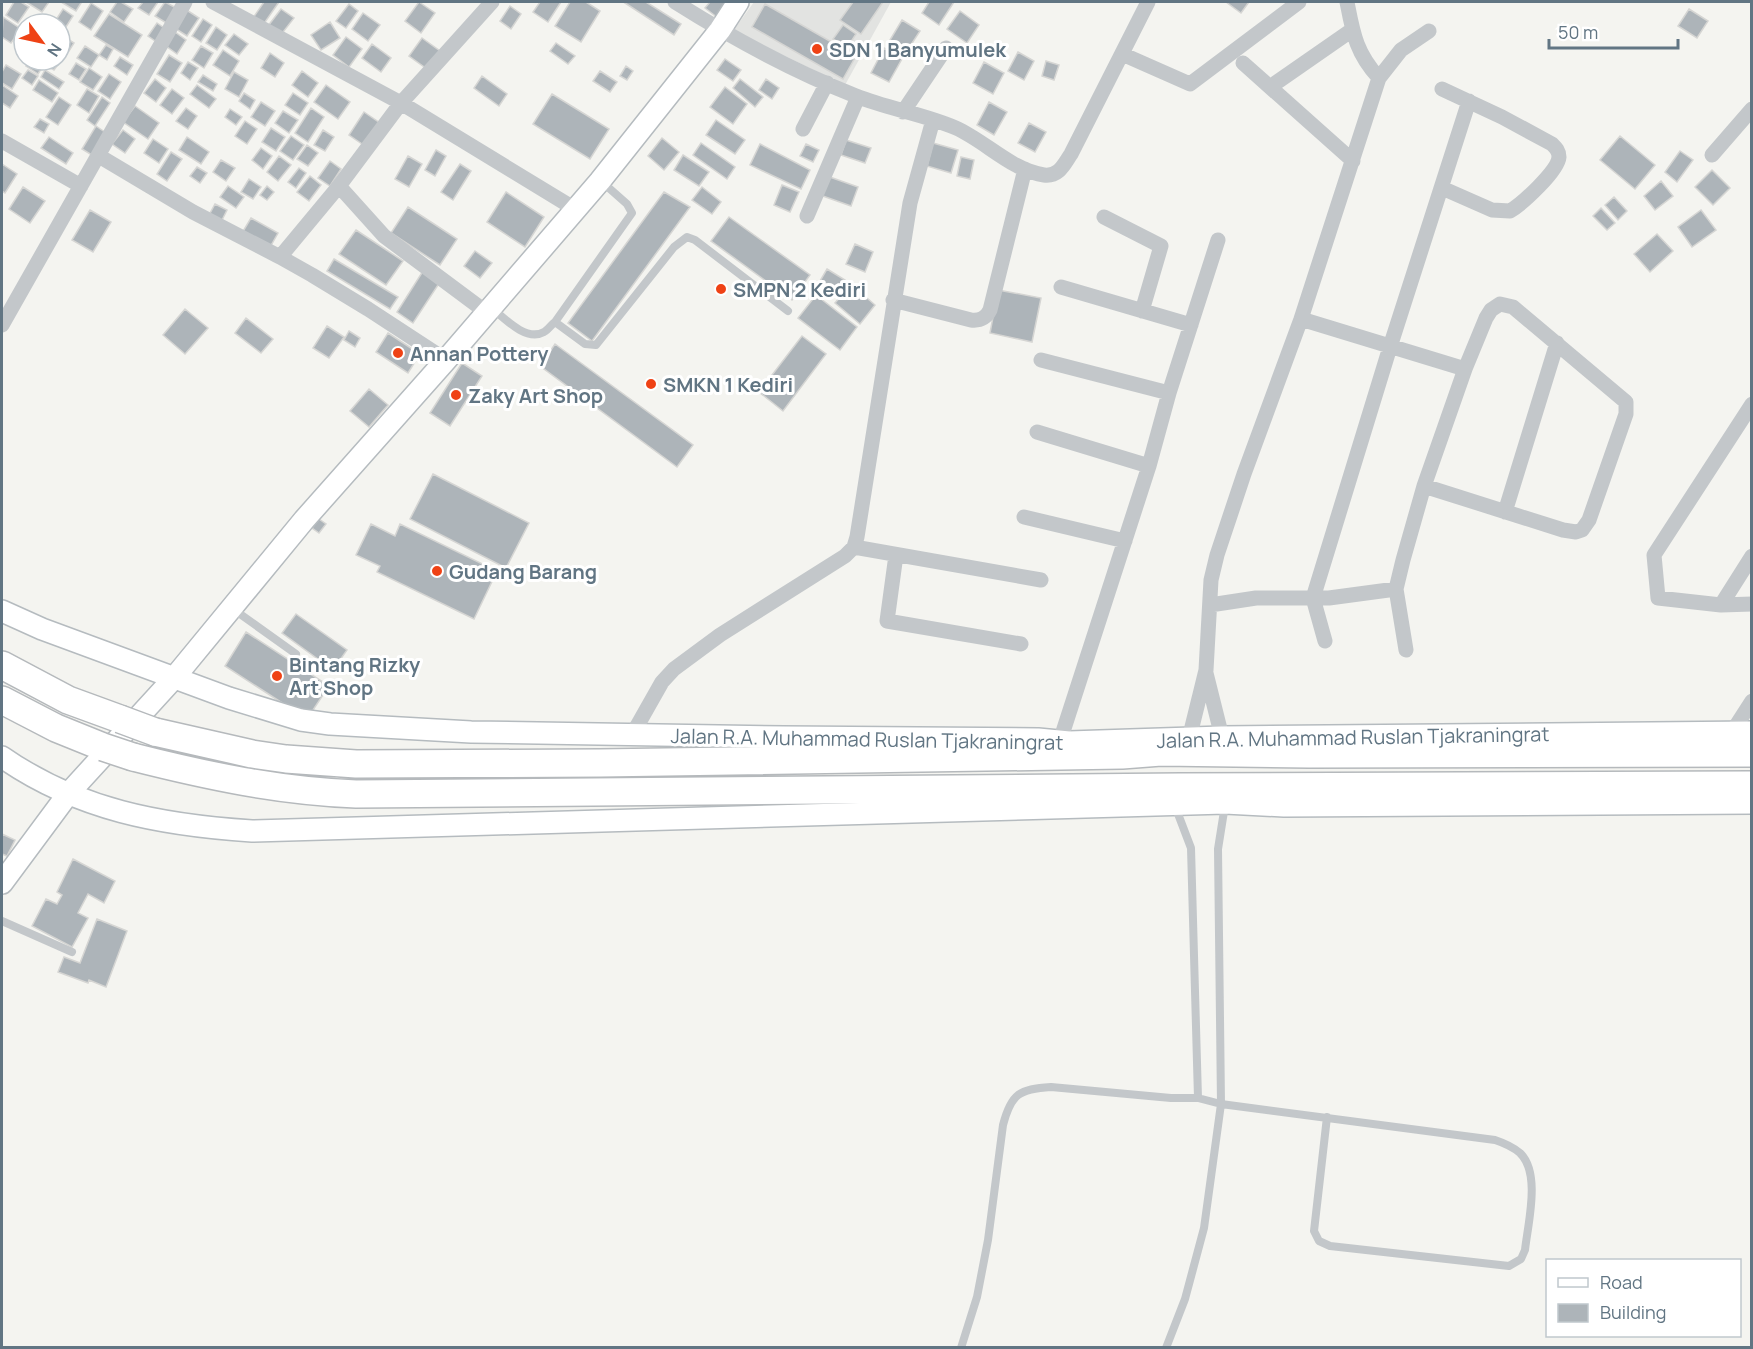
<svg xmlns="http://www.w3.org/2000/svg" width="1753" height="1349" font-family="Manrope,sans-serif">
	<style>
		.built { fill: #e2e3e1 }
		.building { fill: #adb4b9; stroke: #d5d5d3; stroke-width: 1.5 }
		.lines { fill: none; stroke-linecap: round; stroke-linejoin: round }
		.secondary-casing { stroke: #b5bbbf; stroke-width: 24 }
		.highway-casing { stroke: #b5b9bc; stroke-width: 30 }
		.lane { stroke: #c3c7ca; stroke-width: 8 }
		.street { stroke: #c3c7ca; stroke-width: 15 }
		.secondary { stroke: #fff; stroke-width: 21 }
		.highway { stroke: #fff; stroke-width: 27 }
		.highway-bridge-casing { stroke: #b5b9bc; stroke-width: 30; stroke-linecap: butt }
		.highway-bridge { stroke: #fff; stroke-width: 27 }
		.poi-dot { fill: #ef4215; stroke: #fff; stroke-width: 2 }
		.labels { text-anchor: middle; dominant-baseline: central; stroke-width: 6; stroke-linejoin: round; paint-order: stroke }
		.poi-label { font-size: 20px; font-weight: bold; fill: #617583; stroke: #fff; text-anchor: start }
		.street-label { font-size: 20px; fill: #617583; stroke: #fff }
	</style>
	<rect width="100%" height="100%" fill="#f4f4f0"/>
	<path class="built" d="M754,2H891L845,85L733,31Z"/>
	<path class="building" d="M14,2H21L29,7L18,23L6,15Z
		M26,2H49L42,12Z
		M61,2H80L81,3L76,11Z
		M117,2H121L133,9L124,22L110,12Z
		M143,2H158L149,15L138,8Z
		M165,2L178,9L168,24L155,16Z
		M264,2H279L263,25L253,18Z
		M419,2L435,13L421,33L405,21Z
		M540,2H561L548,22L533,12Z
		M570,2H586L600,11L581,42L555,26Z
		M627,2H646L681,24L674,35L625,3Z
		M710,2H729L718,18L705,8Z
		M853,2H883L861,34L840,20Z
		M929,2H954L939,25L922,13Z
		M1226,2H1249L1241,13Z
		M91,3L103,11L91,30L79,22Z
		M349,4L358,11L346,28L336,21Z
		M765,4L856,56L843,79L752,27Z
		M510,6L521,14L511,29L500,21Z
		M63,9L73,16L64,30L60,27V24L54,23Z
		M185,9L199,18L187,36L173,27Z
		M281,9L294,18L280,36L268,26Z
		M1689,9L1708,21L1697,38L1678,26Z
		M960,11L979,25L967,43L947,29Z
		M363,13L380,25L368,41L352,29Z
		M109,14L142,35L128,57L94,36Z
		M3,17L21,29L11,43L2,37Z
		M203,19L212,25L201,42L192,36Z
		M902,20L920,31L907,51L890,40Z
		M330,22L340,38L321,50L311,35Z
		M157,23L167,30L158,43L148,36Z
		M843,25L856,34L847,48L833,39Z
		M216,27L227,35L217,50L206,43Z
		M175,32L186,40L177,54L166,46Z
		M60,34L74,43L69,51L60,45Z
		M234,34L248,44L239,55L225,45Z
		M346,37L362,49L349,67L333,55Z
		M422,38L440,51L427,69L409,56Z
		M556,43L575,56L568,64L550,51Z
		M372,44L391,58L381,72L362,58Z
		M106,45L113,49L107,60L99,55Z
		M85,46L99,55L91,67L77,58Z
		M201,46L213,53L204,68L192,60Z
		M884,48L903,57L889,82L871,73Z
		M223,50L239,61L230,76L213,65Z
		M1018,52L1034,61L1024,80L1008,71Z
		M270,53L284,63L275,77L261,68Z
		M169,55L182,63L170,82L157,74Z
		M120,57L133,65L127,75L114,66Z
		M60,58L62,59L54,70L38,60H60Z
		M725,59L741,70L733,81L717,70Z
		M30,60H35L43,66L38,74L26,66Z
		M1046,61L1059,65L1054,80L1042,76Z
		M188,62L198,68L190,80L181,73Z
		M984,62L1004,73L993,94L973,83Z
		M76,63L86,69L79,80L69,74Z
		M6,65L21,74L12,89L2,83V72Z
		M626,66L633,71L627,80L620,76Z
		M89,68L102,77L93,90L80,82Z
		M28,70L38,76L32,85L22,78Z
		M45,70L64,82L59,89L41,77Z
		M302,71L318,83L308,97L292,85Z
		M600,71L617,82L610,92L593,81Z
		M234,72L248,80L239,97L225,89Z
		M109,74L121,82L110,99L98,91Z
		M203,75L217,84L213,91L198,82Z
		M482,76L507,94L499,106L474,88Z
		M155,79L166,88L156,102L144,93Z
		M740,79L763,97L755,107L733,88Z
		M766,79L779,88L772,99L759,90Z
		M39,80L58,93L52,102L33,90Z
		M2,85L18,96L10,108L2,103Z
		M197,85L216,99L209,108L190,94Z
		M326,85L350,102L338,119L314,102Z
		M725,87L747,104L733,124L710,107Z
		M87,89L99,96L89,113L77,105Z
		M172,89L184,98L172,114L160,105Z
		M244,93L255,100L250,109L239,101Z
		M293,93L308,103L300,115L285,105Z
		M552,94L609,129L590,159L533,124Z
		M59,97L71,105L58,125L46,117Z
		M102,97L110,103L95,126L87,120Z
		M261,102L275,111L265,126L251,117Z
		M989,102L1007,112L994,135L977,125Z
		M135,106L159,123L148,139L123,122Z
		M186,108L197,116L188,129L176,121Z
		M311,108L324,117L308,142L295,133Z
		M230,109L242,117L236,125L225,117Z
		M283,111L298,120L289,133L275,123Z
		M364,112L380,123L365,146L349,135Z
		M40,119L49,124L44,133L34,127Z
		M716,120L745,140L735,154L706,135Z
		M245,121L257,129L247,144L235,136Z
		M1029,123L1046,132L1035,152L1018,143Z
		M96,126L109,135L95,157L82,149Z
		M271,128L285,137L276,151L262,142Z
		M123,130L135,139L125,153L112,144Z
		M323,130L334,137L325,151L314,145Z
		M291,136L304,145L293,160L280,151Z
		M1620,136L1655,165L1635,189L1600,160Z
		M49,137L73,153L66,164L41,148Z
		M187,137L209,152L201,164L179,150Z
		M662,138L679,152L664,170L648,156Z
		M153,139L168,149L159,163L144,153Z
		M846,140L871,148L865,163L841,155Z
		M701,143L735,167L727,179L693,155Z
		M933,143L958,150L951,173L927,166Z
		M760,144L810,170L801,189L750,165Z
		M806,144L819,150L813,162L800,156Z
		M307,145L318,153L308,166L297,159Z
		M261,148L272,156L263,169L252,160Z
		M436,150L446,156L435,176L425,170Z
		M1680,151L1693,160L1677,182L1665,172Z
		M171,152L182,159L167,181L157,174Z
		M683,155L709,172L699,186L674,170Z
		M279,156L291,165L278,181L267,172Z
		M408,156L422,164L409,187L395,179Z
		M961,157L974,160L970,179L957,176Z
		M221,160L235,168L226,181L213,172Z
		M330,161L341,169L330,186L318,178Z
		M2,164L17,174L5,193L2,191Z
		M460,164L471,171L453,200L441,192Z
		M197,167L207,173L200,183L190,176Z
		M299,168L306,173L296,188L288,182Z
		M1712,170L1730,188L1713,205L1695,187Z
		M310,176L321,185L309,201L297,192Z
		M827,176L858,187L851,206L820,195Z
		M249,179L261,187L253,199L241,192Z
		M1661,181L1673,196L1655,210L1644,196Z
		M782,185L799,192L790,212L774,205Z
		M228,186L244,197L236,208L220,197Z
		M267,186L274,192L267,200L260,195Z
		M23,187L45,201L30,223L9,209Z
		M702,187L721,202L712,214L692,200Z
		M506,192L544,217L525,247L487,222Z
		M664,192L690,207L592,341L568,323Z
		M1614,197L1627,211L1618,220L1605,205Z
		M215,204L227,210L220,224L208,217Z
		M408,207L457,239L440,265L391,233Z
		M1601,208L1615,223L1607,230L1593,216Z
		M90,210L111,222L93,252L72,240Z
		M1701,210L1716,230L1692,247L1678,227Z
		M729,217L810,275L792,300L711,241Z
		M251,218L278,233L269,249L242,233Z
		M356,230L403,261L386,285L339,254Z
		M1657,234L1673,251L1650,272L1634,254Z
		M855,244L873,252L865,272L846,264Z
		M475,251L492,263L480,278L464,266Z
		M334,259L398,297L390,309L327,271Z
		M827,269L845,280L838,292L820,281Z
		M423,271L440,282L413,323L397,312Z
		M851,284L875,305L860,324L835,303Z
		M998,290L1041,298L1032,342L990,333Z
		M816,295L857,327L840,350L798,318Z
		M185,309L208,328L185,354L163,335Z
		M246,318L273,339L261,353L235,333Z
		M327,326L344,337L329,358L313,348Z
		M349,331L360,338L355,347L344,340Z
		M388,333L420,354L408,373L376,352Z
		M802,336L826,354L783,411L759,392Z
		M555,344L693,445L677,467L540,366Z
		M462,363L482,376L450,426L430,413Z
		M369,389L388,405L369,427L350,411Z
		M433,474L529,523L506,568L410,519Z
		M319,519L326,524L319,533L312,528Z
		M371,524L395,536L400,524L497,571L474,619L377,572L380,566L356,555Z
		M296,614L347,650L333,670L282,633Z
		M246,632L329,686L307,719L225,666Z
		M2,834L15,840L7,856L2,854Z
		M73,859L115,881L104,903L88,894L78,913L88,918L72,947L32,926L46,899L57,904L62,895L57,892Z
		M97,919L127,931L106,987L89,980L88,983L58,972L64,957L80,963Z"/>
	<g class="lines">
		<g class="secondary-casing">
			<path id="secondary" d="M2,611L42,629L229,698L301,720L330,724L471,732L784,737L1038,739L1069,742L1222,737L1752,732
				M2,757C78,810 161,825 252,831L1225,803L1284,806L1752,803
				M2,883L68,794L174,678L304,520L446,360L600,181L720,30L738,2"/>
		</g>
		<g class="highway-casing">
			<path id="highway" d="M2,665L68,700L120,719
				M2,700L56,728L103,747
				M155,732L252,754L286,759L356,764L600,763L1122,755L1161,752L1309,754L1752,753
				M133,757C208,776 279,791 356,794L1181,787L1752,785"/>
		</g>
		<path class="lane" d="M492,308C504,318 526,342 544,332C548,330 551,325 555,322L632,213L627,204L601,181
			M555,322L585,344L596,345L674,247L687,237L695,240L788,311
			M233,609L296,654
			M1175,806L1191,848L1198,1098
			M2,921L72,952
			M961,1348L977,1297L988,1240L1003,1125C1011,1094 1019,1089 1051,1087L1171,1098H1198L1221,1104L1218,849L1225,805
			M1166,1348L1185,1299L1204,1228L1221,1104L1495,1140C1504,1143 1513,1147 1520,1153C1541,1173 1528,1223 1525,1250L1521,1259L1509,1266L1330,1246L1319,1241L1314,1231L1327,1117"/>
		<path class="street" d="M213,2L401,103L575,209
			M675,2C732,38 793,71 856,96C889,109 924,114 956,128C985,141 1013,171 1044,175C1059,177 1064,164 1071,154L1148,2
			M1347,2C1353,33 1356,53 1379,78
			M1122,54L1190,84L1299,2
			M1243,63L1353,161
			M1270,87L1352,30
			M1442,89L1502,117L1552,144C1556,148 1559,151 1559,157C1558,171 1522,204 1510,211L1492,210L1442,188
			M903,112L946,48
			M803,129L827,83
			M2,141L81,186
			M1712,155L1752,109
			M99,156L193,212L280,257L312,275L368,309L446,360
			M339,186L384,236L486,312
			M807,216L858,97
			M1104,217L1161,246L1142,311
			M280,257L339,186L401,103L492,2
			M1061,287L1191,325
			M893,300L971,320C980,321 986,318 990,310L1025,169
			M1301,319L1465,369
			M2,325L185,2
			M1041,360L1169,393
			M1752,404L1654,555L1658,598L1721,605L1752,604
			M1037,432L1149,466
			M1505,512L1557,343
			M1024,517L1125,541
			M854,547L1041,580
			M896,555L887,621L1021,644
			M1210,605L1256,598H1329L1396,589
			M1721,605L1752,556
			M1325,641L1313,598L1390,347L1469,101
			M1406,650L1396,589L1403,560L1424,486L1465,369L1486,318L1491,310L1500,304L1513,307L1626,402V414L1589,520L1582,530L1576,532L1563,530L1424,486
			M1206,673L1222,737
			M1732,732L1752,701
			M632,735L662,682L674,669L720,635L845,556L854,547L857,537L910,203L933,120
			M1189,739L1206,670L1211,580L1217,555L1244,474L1301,319L1379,78L1401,50L1429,31
			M1060,741L1149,466L1169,393L1218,240"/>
		<use href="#secondary" class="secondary"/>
		<use href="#highway" class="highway"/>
		<g class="highway-bridge-casing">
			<path id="highway-bridge" d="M120,719L155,732
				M103,747L133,757"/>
		</g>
		<use href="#highway-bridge" class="highway-bridge"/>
	</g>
	<g class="poi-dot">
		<circle cx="817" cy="49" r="6"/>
		<circle cx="721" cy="289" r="6"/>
		<circle cx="398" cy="353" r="6"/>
		<circle cx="651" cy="384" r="6"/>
		<circle cx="456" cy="395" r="6"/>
		<circle cx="437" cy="571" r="6"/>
		<circle cx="277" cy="676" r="6"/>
	</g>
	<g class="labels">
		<g class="poi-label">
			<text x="829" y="49">SDN 1 Banyumulek</text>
			<text x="733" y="289">SMPN 2 Kediri</text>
			<text x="410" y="353">Annan Pottery</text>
			<text x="663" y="384">SMKN 1 Kediri</text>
			<text x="468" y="395">Zaky Art Shop</text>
			<text x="449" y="571">Gudang Barang</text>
			<text x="289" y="664">Bintang Rizky<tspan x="289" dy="23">Art Shop</tspan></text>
		</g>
		<g class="street-label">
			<text transform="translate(1353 737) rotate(-1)">Jalan R.A. Muhammad Ruslan Tjakraningrat</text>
			<text transform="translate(867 739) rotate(1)">Jalan R.A. Muhammad Ruslan Tjakraningrat</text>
		</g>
	</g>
	<rect width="1753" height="1349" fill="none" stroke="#617583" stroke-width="6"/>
	<rect x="1546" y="1259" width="195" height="78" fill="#ffffff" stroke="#c0c8cd" stroke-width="1.5"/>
	<rect x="1558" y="1278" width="30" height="9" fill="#ffffff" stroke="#c0c8cd" stroke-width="1.5"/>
	<text x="1600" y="1289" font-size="18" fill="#617583">Road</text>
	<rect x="1558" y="1304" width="30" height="18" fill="#adb4b9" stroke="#c0c8cd" stroke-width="1.5"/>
	<text x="1600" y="1319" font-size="18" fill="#617583">Building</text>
	<g transform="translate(42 42) rotate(123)"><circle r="28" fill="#ffffff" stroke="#c0c8cd" stroke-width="1.5"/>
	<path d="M0-4.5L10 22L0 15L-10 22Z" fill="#ef4215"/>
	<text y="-9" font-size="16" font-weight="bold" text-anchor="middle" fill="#617583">N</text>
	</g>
	<path d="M1549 39v9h129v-9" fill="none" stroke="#617583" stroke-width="3"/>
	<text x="1558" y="39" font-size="18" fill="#617583" stroke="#ffffff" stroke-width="4.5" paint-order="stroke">50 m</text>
</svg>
